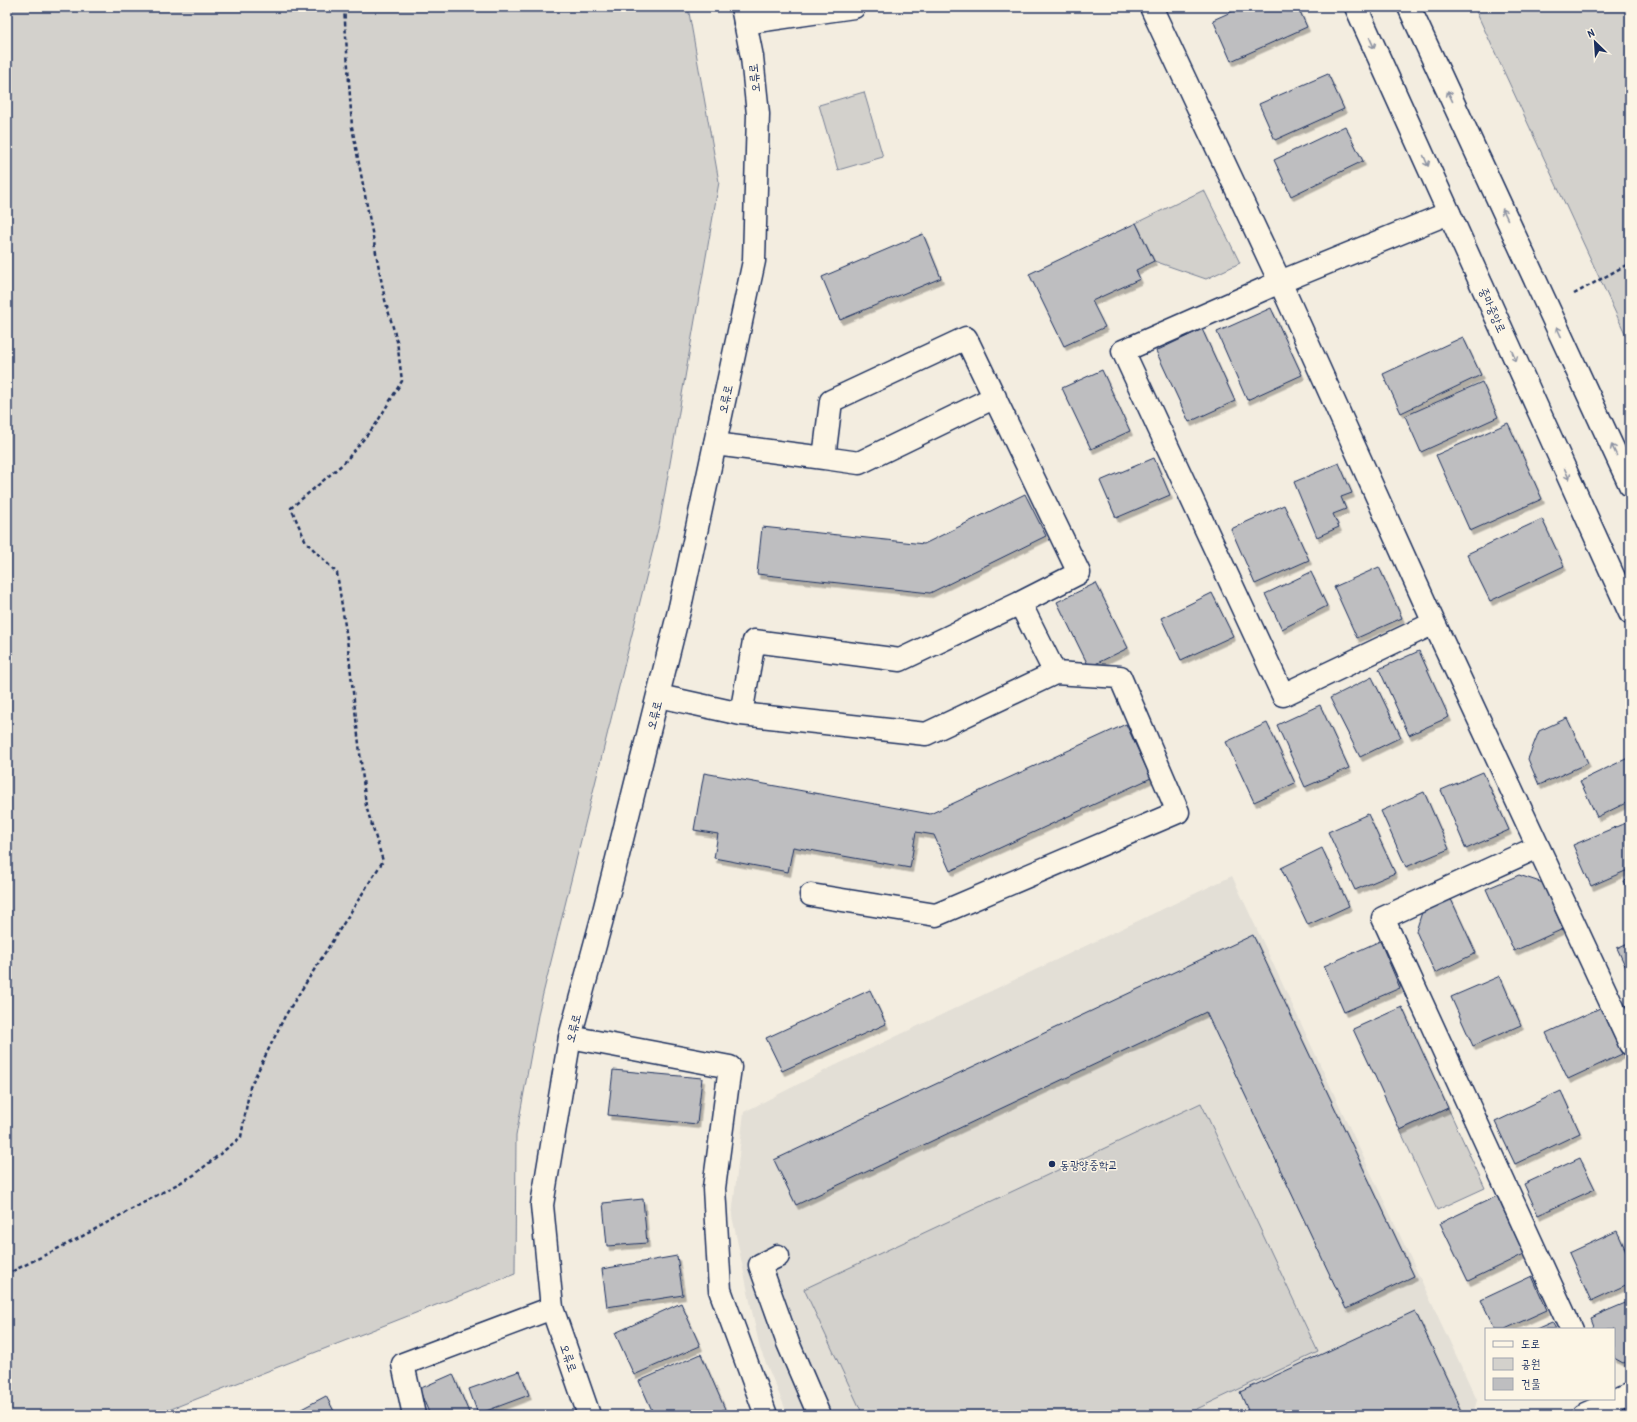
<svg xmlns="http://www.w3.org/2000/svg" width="1637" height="1422" font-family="'Patrick Hand','Poor Story',sans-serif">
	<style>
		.built { fill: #e3dfd6 }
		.green { fill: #d3d1cc; stroke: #778095 }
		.building { fill: #bebec0; stroke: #1b2f5e; filter: url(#shadow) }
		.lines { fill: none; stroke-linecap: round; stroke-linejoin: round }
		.street-casing { stroke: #1b2f5e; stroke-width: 25 }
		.secondary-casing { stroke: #1b2f5e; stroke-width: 25 }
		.path { stroke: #1b2f5e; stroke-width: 2.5; stroke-dasharray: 4 3; stroke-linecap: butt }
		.street { stroke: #fcf5e5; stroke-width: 22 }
		.secondary { stroke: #fcf5e5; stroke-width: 22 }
		.oneway { stroke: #8c92a2 }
		.poi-dot { fill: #1b2f5e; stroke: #fcf5e5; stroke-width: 1.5 }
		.labels { text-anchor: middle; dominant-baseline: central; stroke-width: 3; stroke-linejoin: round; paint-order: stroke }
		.street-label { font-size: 12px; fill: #1b2f5e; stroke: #fcf5e5 }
		.poi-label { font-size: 12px; fill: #1b2f5e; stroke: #fcf5e5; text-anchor: start }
	</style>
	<defs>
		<filter id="shadow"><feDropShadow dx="2.5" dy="4.5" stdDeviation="0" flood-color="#0004"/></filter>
	</defs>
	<rect width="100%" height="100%" fill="#f3ede0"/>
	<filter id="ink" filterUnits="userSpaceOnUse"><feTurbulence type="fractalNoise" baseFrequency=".025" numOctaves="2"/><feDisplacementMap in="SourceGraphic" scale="8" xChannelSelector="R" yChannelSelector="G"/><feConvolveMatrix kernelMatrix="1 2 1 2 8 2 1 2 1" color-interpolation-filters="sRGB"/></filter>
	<g filter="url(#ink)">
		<path class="built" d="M1232,876L1477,1400L1473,1415H788L760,1349L732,1216L744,1112L830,1068Z"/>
		<path class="green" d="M7,7H688L719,182L660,521L539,1010L516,1136L515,1274L166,1411L160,1415H7Z
			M1474,7H1630V344Z
			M864,92L883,157L838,170L819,105Z
			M1204,190L1240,263L1206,279L1154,261L1136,223Z
			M1201,1103L1318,1352L1184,1415H863L804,1289Z
			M1448,1108L1485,1188L1437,1210L1400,1130Z"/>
		<path class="building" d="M1242,7H1298L1307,27L1231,61L1213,20Z
			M1328,74L1344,109L1275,140L1259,104Z
			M1345,126L1363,161L1291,196L1274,160Z
			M1136,223L1154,261L1136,270L1140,279L1092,301L1105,327L1064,346L1029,274Z
			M923,234L941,278L840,320L822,277Z
			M1271,308L1302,375L1247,400L1217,332Z
			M1202,329L1235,401L1189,422L1156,351Z
			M1463,337L1481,375L1401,413L1383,374Z
			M1102,370L1130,431L1091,449L1062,388Z
			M1482,382L1498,417L1421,452L1405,416Z
			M1508,423L1542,499L1470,531L1436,455Z
			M1154,458L1170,495L1116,518L1100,481Z
			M1339,463L1352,493L1341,497L1346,509L1333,514L1339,527L1317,537L1294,482Z
			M1025,494L1046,536L930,593L757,574L762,527L924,544Z
			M1284,505L1309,560L1255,584L1231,529Z
			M1542,519L1564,566L1490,601L1467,554Z
			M1379,567L1402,618L1357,638L1334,587Z
			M1311,572L1327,606L1282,629L1265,594Z
			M1096,583L1128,648L1089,667L1057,602Z
			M1212,593L1233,636L1181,660L1161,618Z
			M1419,651L1449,717L1409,735L1379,669Z
			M1372,677L1401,737L1360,757L1330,698Z
			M1320,705L1349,768L1305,787L1277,725Z
			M1567,718L1588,763L1539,785L1528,759L1539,731Z
			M1267,723L1295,783L1254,802L1226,742Z
			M1126,724L1151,778L950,871L934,835L916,832L910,868L793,847L788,872L714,858L718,834L694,830L704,773L930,814Z
			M1630,757V801L1597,817L1580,781Z
			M1483,772L1509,830L1466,849L1441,790Z
			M1424,792L1449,849L1406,867L1381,811Z
			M1368,814L1395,873L1355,890L1328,832Z
			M1630,821V869L1591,886L1573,845Z
			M1322,848L1349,906L1308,925L1281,868Z
			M1519,875L1543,883L1563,929L1514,951L1486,889Z
			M1630,879V893L1624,881Z
			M1450,897L1476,953L1435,973L1416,931L1423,909Z
			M1253,935L1414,1276L1346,1309L1206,1012L796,1205L774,1160Z
			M1380,941L1400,988L1344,1012L1324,966Z
			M1630,942V971L1628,972L1617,948Z
			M1500,976L1521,1025L1473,1046L1451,997Z
			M870,990L886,1024L782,1071L766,1038Z
			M1402,1007L1448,1108L1400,1130L1353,1029Z
			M1600,1008L1622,1054L1568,1079L1546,1033Z
			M613,1070L702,1078L697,1124L608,1115Z
			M1561,1091L1580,1133L1515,1164L1495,1122Z
			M1580,1158L1595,1189L1538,1215L1524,1184Z
			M1497,1196L1524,1254L1468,1281L1440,1223Z
			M643,1199L647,1243L607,1246L603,1203Z
			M1617,1231L1630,1260V1283L1591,1301L1569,1253Z
			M677,1256L683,1295L607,1307L602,1269Z
			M1532,1276L1547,1310L1505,1329H1495L1481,1300Z
			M1630,1301V1360L1623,1363L1614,1358V1329H1594L1590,1318Z
			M681,1303L700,1346L634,1375L615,1333Z
			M1415,1311L1463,1413L1458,1415H1250L1240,1392Z
			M1552,1322L1556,1329H1536Z
			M701,1354L725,1409L711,1415H654L639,1381Z
			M520,1371L529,1395L478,1414L469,1389Z
			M453,1374L470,1415H430L419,1389Z
			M326,1396L336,1415H290Z
			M522,1411L524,1415H511Z"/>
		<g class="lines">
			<g class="street-casing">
				<path id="street" d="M1151,7L1280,282L1434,623L1630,1044
					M745,23L854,7
					M715,444L824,458L831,401L966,338L1079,573L1020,603
					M824,458L859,463L995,397
					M1434,623L1283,695L1123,351L1280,282L1449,213
					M659,696L741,714L926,734L1055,673L1020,603L900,660L754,641L741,714
					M1538,847L1383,918L1571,1329
					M811,895L936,915L1178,812L1120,677L1055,673
					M570,1037L730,1067L714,1188L720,1290L766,1415
					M778,1256L760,1265L788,1343L819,1415
					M414,1415L403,1364L552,1308
					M1584,1415L1630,1394"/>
			</g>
			<g class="secondary-casing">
				<path id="secondary" d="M1356,7L1630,613
					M1409,7L1630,485
					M589,1415L552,1308L542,1205L570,1037L602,919L680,607L754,261L758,114L752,57L742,7"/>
			</g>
			<path class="path" d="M1574,294L1628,264L1630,259
				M7,1276L13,1271L79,1238L194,1175L241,1137L250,1087L285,1016L383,861L366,806L347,639L337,573L306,542L291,508L344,463L376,424L402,381L397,341L385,300L352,127L344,7"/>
			<use href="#street" class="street"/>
			<use href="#secondary" class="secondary"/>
		</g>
		<defs><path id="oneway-shaft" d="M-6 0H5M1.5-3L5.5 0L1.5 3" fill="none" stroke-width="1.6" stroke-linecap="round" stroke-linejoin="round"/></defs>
		<g class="oneway">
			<use href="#oneway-shaft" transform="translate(1372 43) rotate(66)"/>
			<use href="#oneway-shaft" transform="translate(1450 96) rotate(-115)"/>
			<use href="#oneway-shaft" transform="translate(1426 161) rotate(66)"/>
			<use href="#oneway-shaft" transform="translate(1505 214) rotate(-115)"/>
			<use href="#oneway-shaft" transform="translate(1559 332) rotate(-115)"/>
			<use href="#oneway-shaft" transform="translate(1514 356) rotate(66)"/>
			<use href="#oneway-shaft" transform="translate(1614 450) rotate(-115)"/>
			<use href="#oneway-shaft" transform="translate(1567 474) rotate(66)"/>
		</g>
	</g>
	<circle class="poi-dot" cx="1052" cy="1164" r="4"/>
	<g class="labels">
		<g class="street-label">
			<text transform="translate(754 78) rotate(-96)">오류로</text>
			<text transform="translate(1493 310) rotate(66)">중마중앙로</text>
			<text transform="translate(725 399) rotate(-78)">오류로</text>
			<text transform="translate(654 715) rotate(-76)">오류로</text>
			<text transform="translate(573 1028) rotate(-76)">오류로</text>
			<text transform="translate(569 1358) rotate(71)">오류로</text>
		</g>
		<g class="poi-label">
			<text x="1060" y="1164">동광양중학교</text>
		</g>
	</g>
	<rect width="1637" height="1422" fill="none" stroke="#fcf5e5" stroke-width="24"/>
	<rect x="12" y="12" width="1613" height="1398" fill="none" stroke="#1b2f5e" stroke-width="1.5" filter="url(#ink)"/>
	<rect x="1485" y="1328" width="130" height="72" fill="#fcf5e5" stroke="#a2a6af"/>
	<rect x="1493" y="1341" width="20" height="6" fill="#fcf5e5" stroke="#a2a6af"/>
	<text x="1521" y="1348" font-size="12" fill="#1b2f5e">도로</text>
	<rect x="1493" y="1358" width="20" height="12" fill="#d3d1cc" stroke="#a2a6af"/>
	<text x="1521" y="1368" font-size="12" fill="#1b2f5e">공원</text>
	<rect x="1493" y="1378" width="20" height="12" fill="#bebec0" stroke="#a2a6af"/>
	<text x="1521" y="1388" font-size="12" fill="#1b2f5e">건물</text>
	<g transform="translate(1595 42) rotate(335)" stroke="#fcf5e5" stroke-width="3" paint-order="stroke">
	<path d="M0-3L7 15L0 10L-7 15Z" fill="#1b2f5e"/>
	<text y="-6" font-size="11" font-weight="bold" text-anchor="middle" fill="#1b2f5e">N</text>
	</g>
</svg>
